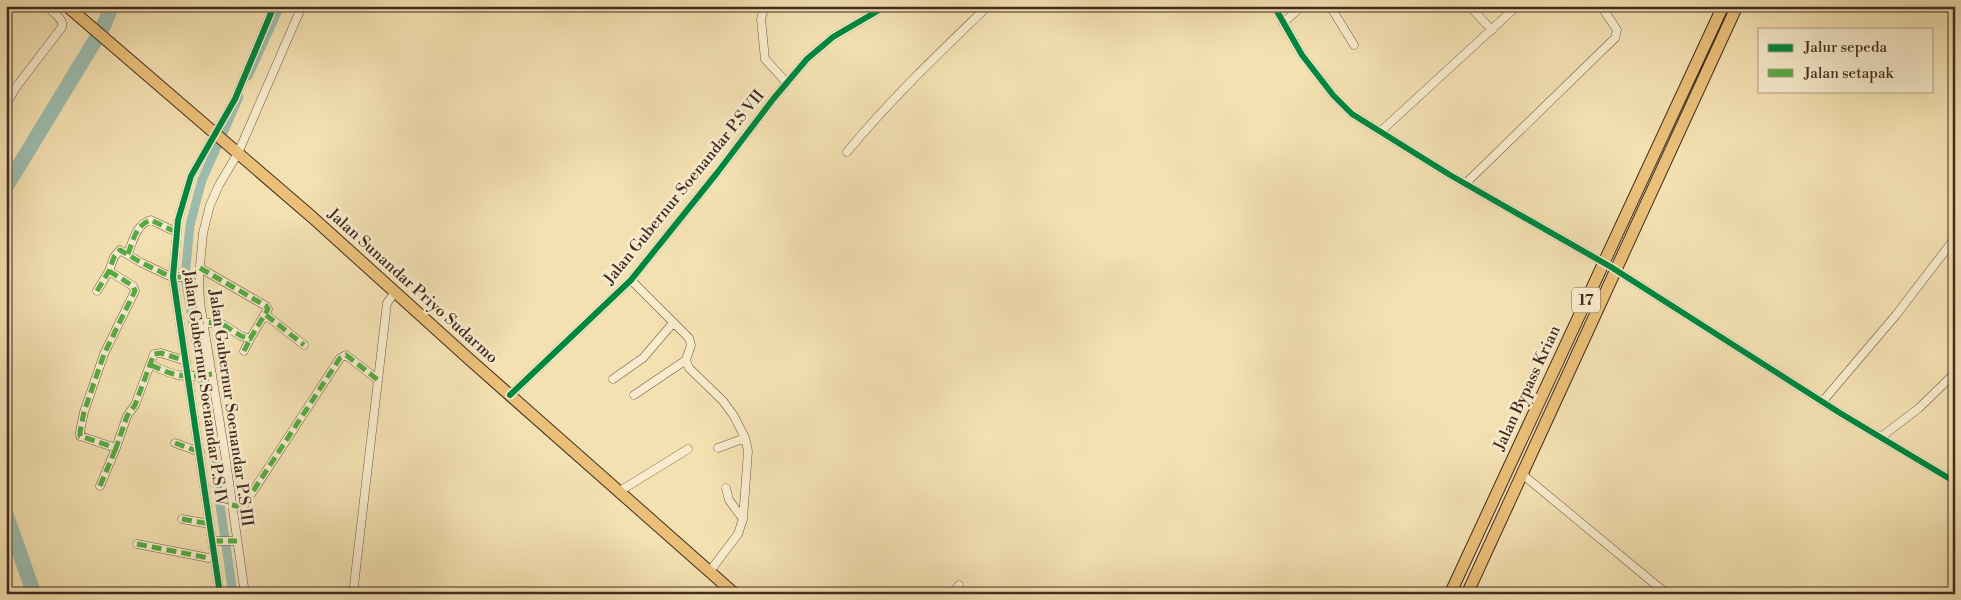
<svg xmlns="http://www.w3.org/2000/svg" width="1961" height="600" font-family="'Libre Bodoni',serif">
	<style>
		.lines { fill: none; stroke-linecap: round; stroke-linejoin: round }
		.canal { stroke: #9cbdaf; stroke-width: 9 }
		.river { stroke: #9cbdaf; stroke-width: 15 }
		.minor-casing { stroke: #6d5845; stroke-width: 9 }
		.highway-casing { stroke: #402b21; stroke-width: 13 }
		.minor { stroke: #f8eccd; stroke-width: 8 }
		.highway { stroke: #eac079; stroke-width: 11 }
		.quiet { stroke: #56ab43; stroke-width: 5; stroke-dasharray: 10 5; stroke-linecap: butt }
		.cycleway-casing { stroke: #f8eccd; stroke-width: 9 }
		.cycleway { stroke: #00873e; stroke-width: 6 }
		.labels { text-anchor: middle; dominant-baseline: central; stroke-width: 5; stroke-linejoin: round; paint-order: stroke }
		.shield { fill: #f8eccd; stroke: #776555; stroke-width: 1 }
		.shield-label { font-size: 15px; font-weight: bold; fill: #402b21 }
		.street-label { font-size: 16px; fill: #402b21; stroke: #f8eccd }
	</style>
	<rect width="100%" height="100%" fill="#f4e1b2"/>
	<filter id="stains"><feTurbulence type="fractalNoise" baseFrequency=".004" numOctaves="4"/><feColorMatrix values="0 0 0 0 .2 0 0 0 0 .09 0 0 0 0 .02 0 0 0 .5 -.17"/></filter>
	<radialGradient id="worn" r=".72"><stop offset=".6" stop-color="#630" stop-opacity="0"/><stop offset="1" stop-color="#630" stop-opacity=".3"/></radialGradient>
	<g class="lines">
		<path class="canal" d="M248,76L280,6
			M233,594L199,360L185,277L190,225L202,180L239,97"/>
		<path class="river" d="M6,187L102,29L112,6
			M6,514L34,594"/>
		<g class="minor-casing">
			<path id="minor" d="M767,6L763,12L761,19L765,59L786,82
				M1274,6L1302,55L1333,95L1352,114L1450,175L1611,267L1840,413L1955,482
				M1330,6L1354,45
				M1469,6L1492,30
				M1283,23L1302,6
				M6,104L17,86L62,27C64,18 52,12 46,6
				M1380,132L1517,6
				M847,152C891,99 938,54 988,6
				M1466,183L1615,38L1617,30L1601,6
				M128,254C133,241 136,224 151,220L176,232
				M200,268L266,306L268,309L250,339L241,336L222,324L203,322
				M109,271L133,286L135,291L104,354L84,412L80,432V436L116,448L127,416L135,405L154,354L161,353L186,361
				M631,280L689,338L691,345L686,360L689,368L723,401L734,416L745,438L748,451L743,519L738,534L710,571
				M97,291L109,271L114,257L120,250L140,262L167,275L173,277H199
				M266,315L304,345
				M244,351L250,339
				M151,365C177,377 183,378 212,374
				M613,379L643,358L673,323
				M510,395L631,280L717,173L774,98L807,59L833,37L886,6
				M634,395L686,360
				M1823,401L1896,315L1955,238
				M1881,437L1919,408L1955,373
				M175,443L200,452
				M718,448L745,438
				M1522,474L1667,594
				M100,486L116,448
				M726,488L729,500L743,519
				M620,491L688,449
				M232,505L242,507L244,505L340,358L346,355L378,380
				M182,519L210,524
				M213,541H237
				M137,544L214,559
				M220,594L173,277L178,220L191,176L235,99L274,6
				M245,594L225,454L200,303L199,277L203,233L210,205L219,185L238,153L302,6
				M353,594L387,303L395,292
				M952,594L959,585"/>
		</g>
		<g class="highway-casing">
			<path id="highway" d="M67,6L312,217L469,359L735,594
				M1450,594L1723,6
				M1467,594L1737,6"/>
		</g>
		<use href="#minor" class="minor"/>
		<use href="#highway" class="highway"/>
		<path class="quiet" d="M128,254C133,241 136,224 151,220L176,232
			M200,268L266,306L268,309L250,339L241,336L222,324L203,322
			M109,271L133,286L135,291L104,354L84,412L80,432V436L116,448L127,416L135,405L154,354L161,353L186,361
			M97,291L109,271L114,257L120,250L140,262L167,275L173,277H199
			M266,315L304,345
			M244,351L250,339
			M151,365C177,377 183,378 212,374
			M175,443L200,452
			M100,486L116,448
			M232,505L242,507L244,505L340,358L346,355L378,380
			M182,519L210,524
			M213,541H237
			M137,544L214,559"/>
		<g class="cycleway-casing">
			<path id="cycleway" d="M1274,6L1302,55L1333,95L1352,114L1450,175L1611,267L1840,413L1955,482
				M510,395L631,280L717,173L774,98L807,59L833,37L886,6
				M220,594L173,277L178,220L191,176L235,99L274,6"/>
		</g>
		<use href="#cycleway" class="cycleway"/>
	</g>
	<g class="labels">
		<rect class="shield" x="1572" y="287.5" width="28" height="25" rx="4"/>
		<g class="shield-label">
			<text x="1586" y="300">17</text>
		</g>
		<g class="street-label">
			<text transform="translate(684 187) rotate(-51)">Jalan Gubernur Soenandar P.S VII</text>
			<text transform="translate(413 286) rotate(42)">Jalan Sunandar Priyo Sudarmo</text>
			<text transform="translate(205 388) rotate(82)">Jalan Gubernur Soenandar P.S IV</text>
			<text transform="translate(1527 388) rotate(-65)">Jalan Bypass Krian</text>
			<text transform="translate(231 408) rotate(82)">Jalan Gubernur Soenandar P.S III</text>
		</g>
	</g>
	<rect width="1961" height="600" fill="none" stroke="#f4e1b2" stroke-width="25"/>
	<rect x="8" y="8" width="1946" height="585" fill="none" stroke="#402b21" stroke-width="2.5"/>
	<rect x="12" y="12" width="1936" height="575" fill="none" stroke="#402b21"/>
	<rect x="1758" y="28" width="175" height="65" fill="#f8eccd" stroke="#ae9f88"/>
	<rect x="1768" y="44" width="25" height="8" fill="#00873e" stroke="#ae9f88"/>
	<text x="1804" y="52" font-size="15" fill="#402b21">Jalur sepeda</text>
	<rect x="1768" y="69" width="25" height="8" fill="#56ab43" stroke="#ae9f88"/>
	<text x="1804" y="78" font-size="15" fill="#402b21">Jalan setapak</text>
	<rect width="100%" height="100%" filter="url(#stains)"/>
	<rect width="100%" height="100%" fill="url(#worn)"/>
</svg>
